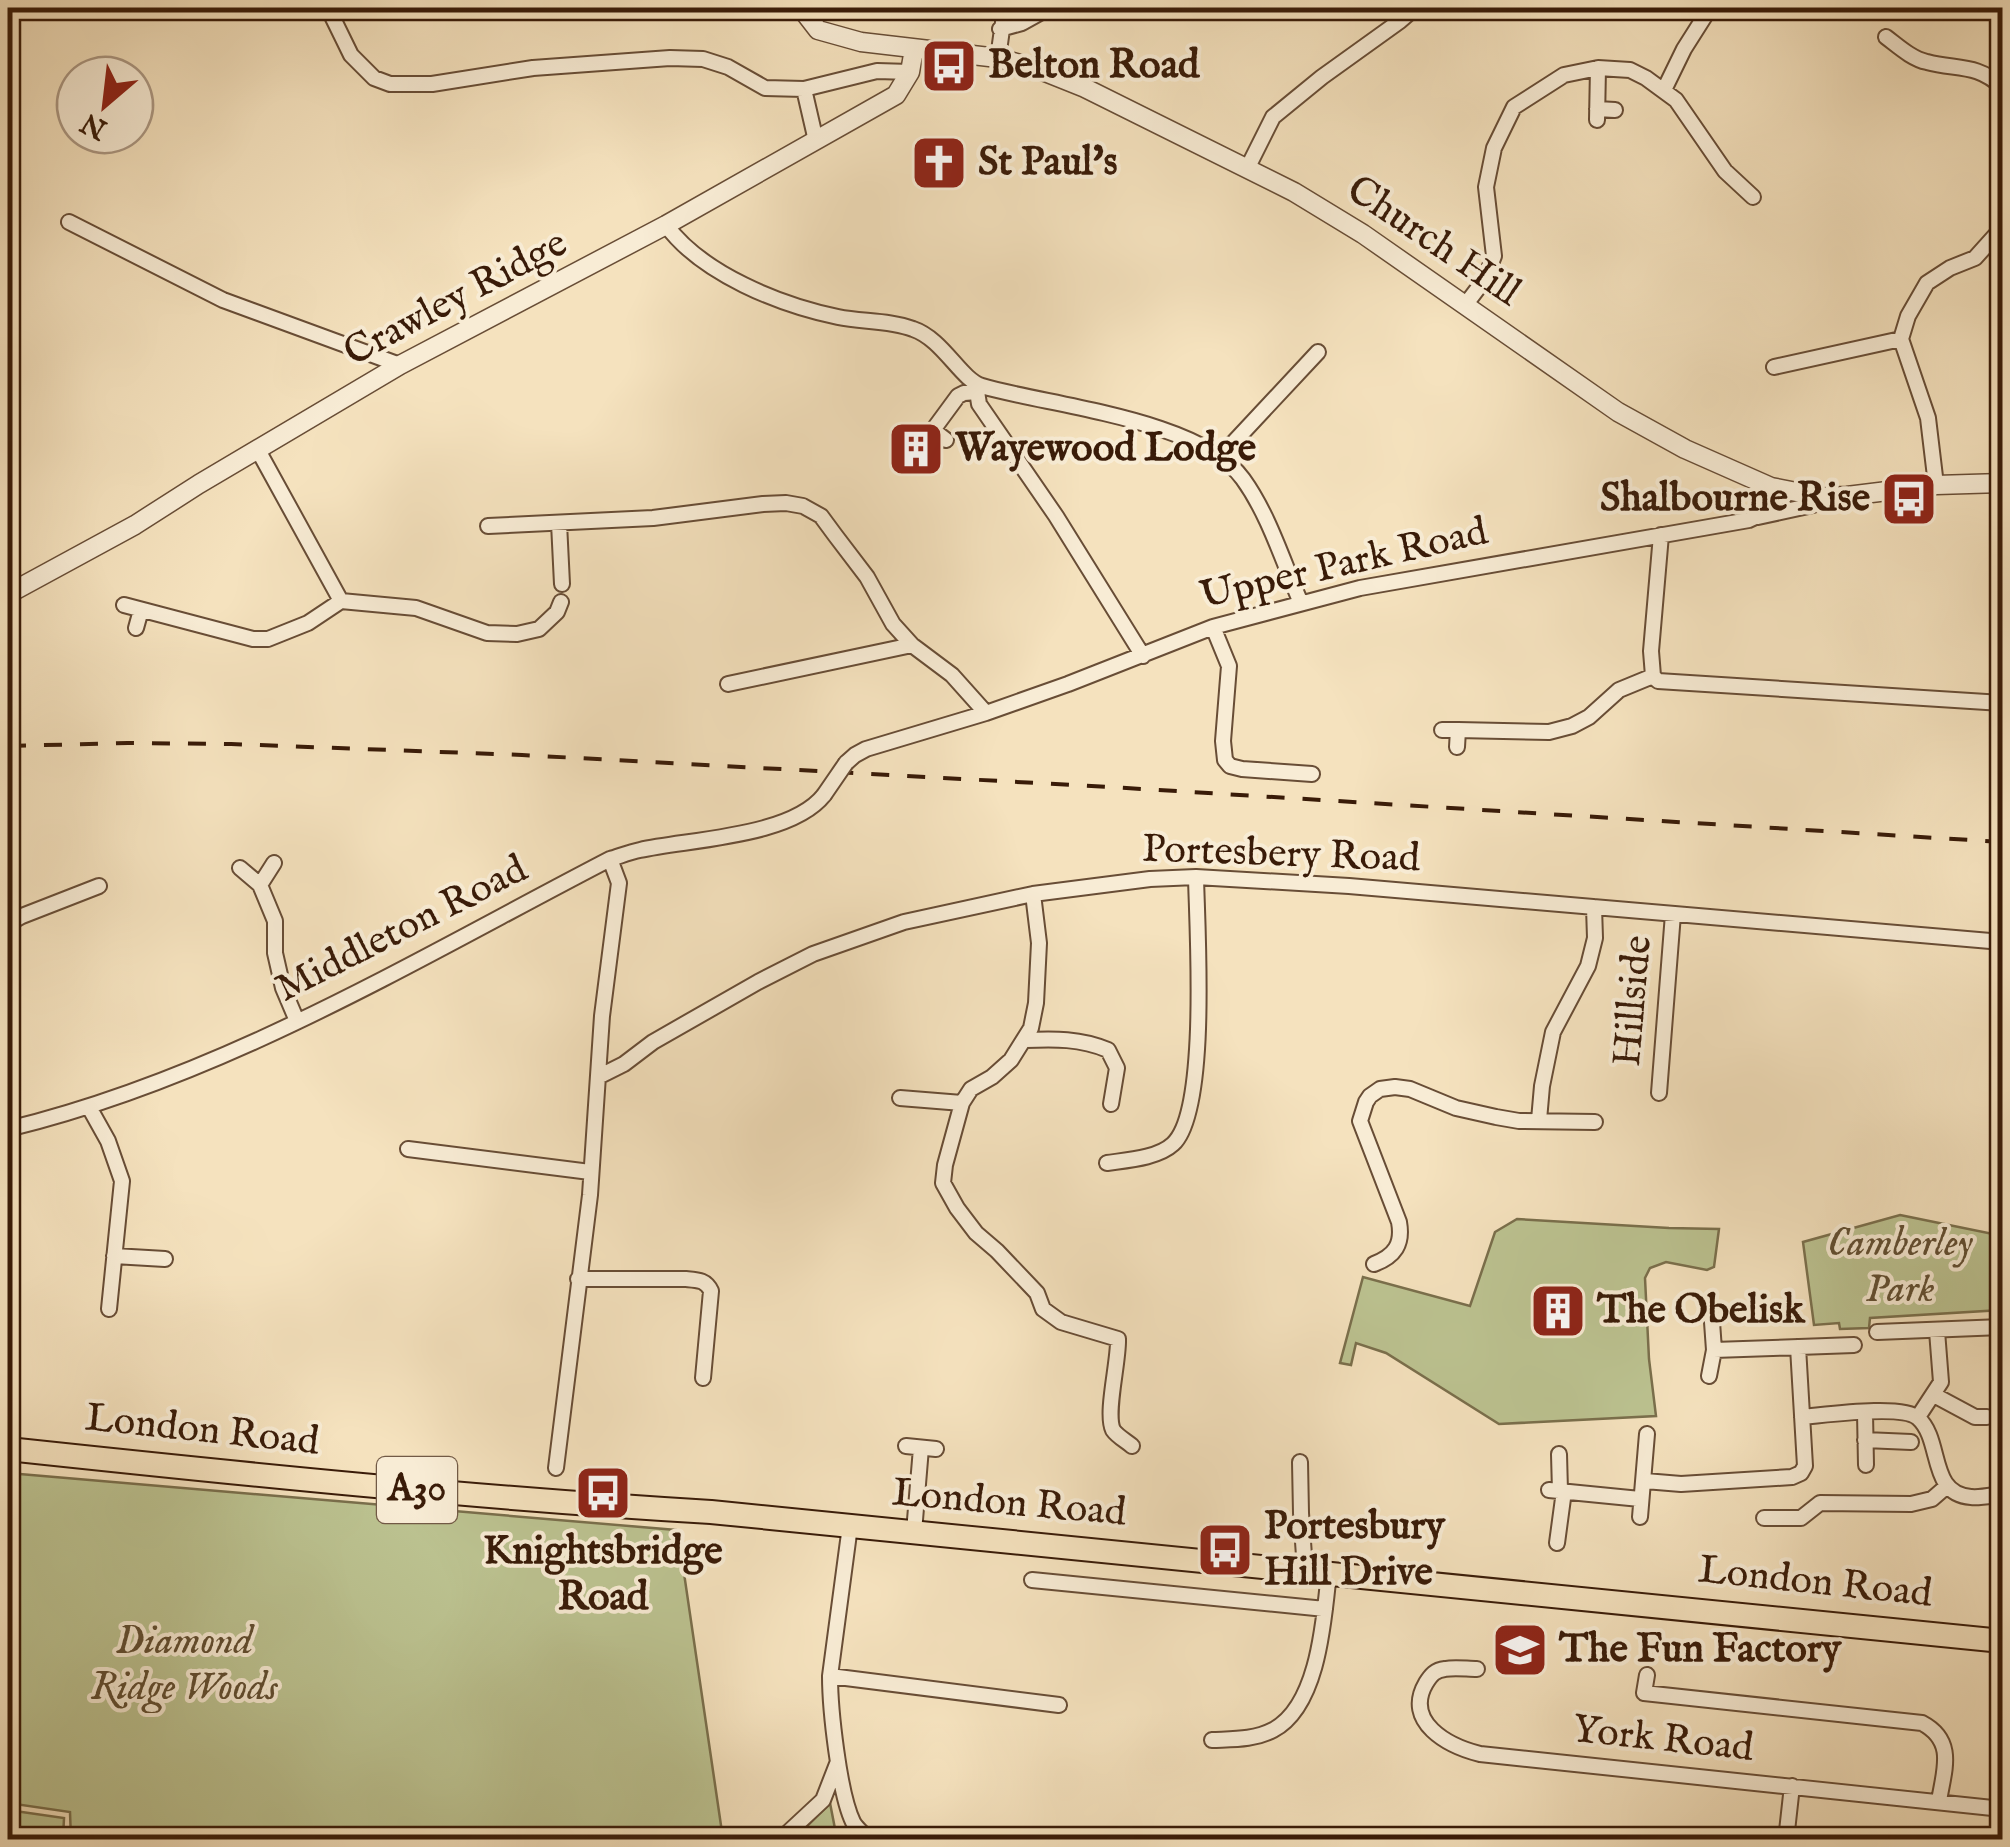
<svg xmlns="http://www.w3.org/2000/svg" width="2010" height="1847" font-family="'IM FELL English',serif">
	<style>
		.green { fill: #bcc391; stroke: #7a6f4c; stroke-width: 2.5 }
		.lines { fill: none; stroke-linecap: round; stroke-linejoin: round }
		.minor-casing { stroke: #684d36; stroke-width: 18 }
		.tertiary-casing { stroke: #684d36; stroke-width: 21 }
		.primary-casing { stroke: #391b08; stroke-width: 26 }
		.minor { stroke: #f8ecd5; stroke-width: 14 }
		.tertiary { stroke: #f8ecd5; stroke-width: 18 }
		.primary { stroke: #f5e2be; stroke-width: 22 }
		.rail { stroke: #391b08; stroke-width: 4; stroke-dasharray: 18 18; stroke-linecap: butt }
		.minor-bridge-casing { stroke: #684d36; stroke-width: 18; stroke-linecap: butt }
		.minor-bridge { stroke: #f8ecd5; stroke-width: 14 }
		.labels { text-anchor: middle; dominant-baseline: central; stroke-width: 8; stroke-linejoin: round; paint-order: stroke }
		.shield { fill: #f8ecd5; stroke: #725a46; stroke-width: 2.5 }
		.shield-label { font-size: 38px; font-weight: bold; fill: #391b08 }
		.poi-label { font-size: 40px; font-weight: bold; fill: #391b08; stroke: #f8ecd5; text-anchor: start }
		.street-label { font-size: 40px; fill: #391b08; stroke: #f8ecd5 }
		.park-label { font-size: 40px; font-style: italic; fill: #604d31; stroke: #f8ecd5 }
	</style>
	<rect width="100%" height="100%" fill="#f5e2be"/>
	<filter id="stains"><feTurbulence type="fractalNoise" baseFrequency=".002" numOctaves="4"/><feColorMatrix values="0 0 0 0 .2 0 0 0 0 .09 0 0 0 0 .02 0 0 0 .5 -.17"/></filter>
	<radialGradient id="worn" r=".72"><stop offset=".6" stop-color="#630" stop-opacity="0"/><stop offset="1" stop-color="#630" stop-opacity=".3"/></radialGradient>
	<path class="green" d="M1900,1215L1998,1235L2001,1310L1870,1318L1869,1328L1840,1329L1839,1323L1814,1325L1803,1242Z
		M1517,1219L1669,1228L1719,1229L1714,1267L1707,1270L1666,1262L1650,1268L1645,1278L1649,1359L1656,1416L1499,1424L1386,1353L1356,1343L1351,1365L1340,1363L1363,1277L1470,1306L1495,1232Z
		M8,1473L676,1530L679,1539L723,1839H71L70,1812L8,1803Z
		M830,1803L837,1839H794Z
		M8,1810L64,1818L63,1839H8Z"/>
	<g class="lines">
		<g class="minor-casing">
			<path id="minor" d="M328,8L351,55L374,78L390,84H432L533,68L670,58L703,59L728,67L765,88L804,89L877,71L910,72
				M1000,29L1022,23L1049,8
				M1886,37C1898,46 1912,59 1927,62C1956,70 1977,63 2002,87
				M998,58L1005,8
				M804,89L816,141
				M1664,90L1684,49L1710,8
				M1597,109L1615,110
				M1597,120L1598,68
				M1247,169L1273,117L1322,77L1400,21L1415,8
				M69,222L223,300L400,365
				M666,225C702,274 780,305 838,317C862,322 889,320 913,329C943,339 961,380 982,386C1050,406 1200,419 1243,479C1269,515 1283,562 1301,603
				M1466,304L1485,279L1494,256L1486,187L1494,148L1514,107L1564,75L1598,68L1630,70L1646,78L1676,100L1725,171L1753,197
				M1774,367L1901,339
				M976,385L979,404L1056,516L1143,656
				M946,440L933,430L958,396L964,393L977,392
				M258,450L341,601
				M1220,457L1318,352
				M1936,485L1928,418L1901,339L1908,316L1927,283L1950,268L1975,258L2002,228
				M1758,517L1813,505L1822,497
				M559,523L562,584
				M488,526L653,518L763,504L786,503L803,506L821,516L835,535L867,577L893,624L912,645L952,675L986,713
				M1661,535L1651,651L1653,676L1658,681L2002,703
				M124,605L253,639H268L308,623L341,601L416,608L487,633L517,634L539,629L557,612L561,602
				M1213,627L1229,666L1223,741L1225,760L1230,766L1242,769L1312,774
				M136,628L141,610
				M728,684L912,645
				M1442,730H1458L1457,747
				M1458,730L1549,732L1572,726L1589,717L1619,690L1653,676
				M846,763L855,755L866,749L986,713L1068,684L1213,627L1360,588L1749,520C1763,515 1768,501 1771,487
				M240,868L260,885L275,921V953L283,988L297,1021
				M260,885L274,863
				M1033,894L1039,943L1036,1003L1031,1028L1011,1060L992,1077L971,1089L962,1103L945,1165L943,1183L957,1208L976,1233L997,1251L1037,1293L1043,1309L1061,1322L1118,1339C1119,1361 1105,1413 1113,1430C1117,1436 1126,1441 1132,1446
				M8,924L22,916L99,886
				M1025,1040C1054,1039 1080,1038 1108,1050L1117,1068L1111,1104
				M598,1077L624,1064L653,1042L758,982L813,954L904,922L1033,894L1150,879L1196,877L1349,886L2002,942
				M1659,1093L1673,914
				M900,1098L962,1103
				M89,1107L108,1141L122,1181L109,1309
				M1539,1120L1542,1086L1553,1032L1588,966L1595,938L1594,907
				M8,1129C223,1077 415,960 610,859C620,856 630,852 640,850C690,839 791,837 824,795
				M408,1149L590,1172
				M1107,1163C1128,1160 1158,1158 1173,1144C1209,1111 1197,928 1196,877
				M114,1256L165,1259
				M1374,1264C1395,1256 1403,1244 1399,1222L1360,1121L1366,1102L1370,1096L1380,1089L1395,1087L1410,1089L1456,1108L1496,1117L1519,1121L1595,1122
				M578,1279H686C698,1280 706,1280 711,1291L703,1378
				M1877,1332L2002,1327
				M1714,1350L1854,1345
				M1709,1376L1714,1350L1712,1322
				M1934,1395L1975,1417H1987
				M1865,1413L1866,1465
				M1802,1417C1826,1415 1902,1404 1918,1418C1943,1440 1928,1494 1971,1497C1981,1498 1993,1495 2002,1494
				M1918,1417L1941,1382L1937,1331
				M1865,1440L1911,1442
				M906,1446L936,1449
				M1559,1454L1560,1491
				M1300,1462L1301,1513L1305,1570
				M556,1468L590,1195L602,1016L619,883L610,859
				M1645,1481L1681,1484L1792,1477L1801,1473L1805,1466L1798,1347
				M1549,1490L1640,1499
				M1640,1517L1647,1434
				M1764,1518H1801L1820,1503L1911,1504L1932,1499L1947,1486
				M850,1526L830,1676C830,1709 839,1793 853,1822C856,1828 864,1834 869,1840
				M914,1532L921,1448
				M1557,1543L1564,1491
				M1032,1580L1325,1609
				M1477,1669C1467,1669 1455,1667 1445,1669C1435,1670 1431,1675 1426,1683C1403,1722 1448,1746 1480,1754L2002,1809
				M1647,1675L1644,1693L1922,1723C1956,1741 1944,1770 1939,1801
				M830,1676L1059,1705
				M1212,1740C1233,1739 1254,1740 1273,1730C1319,1706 1324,1618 1329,1572
				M780,1840L823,1800L837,1764
				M1786,1840L1792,1786"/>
		</g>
		<g class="tertiary-casing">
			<path id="tertiary" d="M801,8L818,30L861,42L998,58L1035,68L1085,88L1294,192L1363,234L1618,412L1685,449L1771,487L1822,497L1847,496L1936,485L2002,483
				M8,594L135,525L199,484L400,365L666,225L896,95L910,72L914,49"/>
		</g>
		<g class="primary-casing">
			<path id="primary" d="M8,1449C242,1474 476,1498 711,1512L2002,1641"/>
		</g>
		<use href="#minor" class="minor"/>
		<use href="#tertiary" class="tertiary"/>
		<use href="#primary" class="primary"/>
		<path class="rail" d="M8,746L128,743L231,744L522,755L1110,787L2002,842"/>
		<g class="minor-bridge-casing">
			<path id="minor-bridge" d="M824,795L846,763"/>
		</g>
		<use href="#minor-bridge" class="minor-bridge"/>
	</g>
	<defs>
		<g id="bus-square" transform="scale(2.875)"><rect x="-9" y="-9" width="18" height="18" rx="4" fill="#8f2418" stroke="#f8ecd5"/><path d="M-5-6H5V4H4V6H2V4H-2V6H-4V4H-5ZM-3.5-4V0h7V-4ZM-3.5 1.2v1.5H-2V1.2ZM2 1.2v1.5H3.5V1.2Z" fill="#fff"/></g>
		<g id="church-square" transform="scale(2.875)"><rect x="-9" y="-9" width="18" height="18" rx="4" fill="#8f2418" stroke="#f8ecd5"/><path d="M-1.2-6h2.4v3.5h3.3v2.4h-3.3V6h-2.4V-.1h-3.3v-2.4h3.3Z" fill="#fff"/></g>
		<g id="building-square" transform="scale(2.875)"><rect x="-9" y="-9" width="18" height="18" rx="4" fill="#8f2418" stroke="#f8ecd5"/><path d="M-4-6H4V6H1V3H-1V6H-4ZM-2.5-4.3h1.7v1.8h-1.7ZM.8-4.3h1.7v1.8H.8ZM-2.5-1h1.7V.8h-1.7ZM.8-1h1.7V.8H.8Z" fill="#fff"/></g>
		<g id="school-square" transform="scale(2.875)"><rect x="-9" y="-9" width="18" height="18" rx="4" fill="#8f2418" stroke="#f8ecd5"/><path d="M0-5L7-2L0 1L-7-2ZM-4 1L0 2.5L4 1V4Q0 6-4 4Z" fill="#fff"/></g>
	</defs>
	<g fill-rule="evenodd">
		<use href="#bus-square" x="949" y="66"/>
		<use href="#church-square" x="939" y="163"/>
		<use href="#building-square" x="916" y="449"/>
		<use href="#bus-square" x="1909" y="499"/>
		<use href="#building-square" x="1558" y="1311"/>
		<use href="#bus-square" x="603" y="1493"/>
		<use href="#bus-square" x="1225" y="1550"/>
		<use href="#school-square" x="1520" y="1650"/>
	</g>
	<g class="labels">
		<rect class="shield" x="377" y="1457" width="80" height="66" rx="8"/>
		<g class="shield-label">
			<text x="417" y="1490">A30</text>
		</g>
		<g class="poi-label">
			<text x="988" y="66">Belton Road</text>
			<text x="978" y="163">St Paul's</text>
			<text x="955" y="449">Wayewood Lodge</text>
			<text x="1870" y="499" text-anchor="end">Shalbourne Rise</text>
			<text x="1597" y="1311">The Obelisk</text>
			<text x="1264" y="1527">Portesbury<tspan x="1264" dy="46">Hill Drive</tspan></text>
			<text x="603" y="1552" text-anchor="middle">Knightsbridge<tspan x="603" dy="46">Road</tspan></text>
			<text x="1559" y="1650">The Fun Factory</text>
		</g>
		<g class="street-label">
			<text transform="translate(1433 242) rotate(34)">Church Hill</text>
			<text transform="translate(456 299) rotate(-28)">Crawley Ridge</text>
			<text transform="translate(1344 565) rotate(-13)">Upper Park Road</text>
			<text transform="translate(1281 855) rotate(2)">Portesbery Road</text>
			<text transform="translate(402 930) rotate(-27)">Middleton Road</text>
			<text transform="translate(1634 1001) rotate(-85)">Hillside</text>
			<text transform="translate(202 1431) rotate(6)">London Road</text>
			<text transform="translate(1009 1504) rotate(5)">London Road</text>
			<text transform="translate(1815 1583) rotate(6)">London Road</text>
			<text transform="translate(1663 1740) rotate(6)">York Road</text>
		</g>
		<g class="park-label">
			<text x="1900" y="1244">Camberley<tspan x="1900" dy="46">Park</tspan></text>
			<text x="184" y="1642">Diamond<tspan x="184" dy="46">Ridge Woods</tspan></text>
		</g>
	</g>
	<rect width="2010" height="1847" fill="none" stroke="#f5e2be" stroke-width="40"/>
	<rect x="10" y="10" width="1990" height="1827" fill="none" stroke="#391b08" stroke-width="5"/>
	<rect x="20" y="20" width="1970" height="1807" fill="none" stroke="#391b08" stroke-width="2.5"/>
	<g transform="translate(105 105) rotate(208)"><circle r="48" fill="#f8ecd5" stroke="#ac9883" stroke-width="2.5"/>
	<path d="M0-8L18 38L0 25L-18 38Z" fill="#8f2418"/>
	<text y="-15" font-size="28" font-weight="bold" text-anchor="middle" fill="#391b08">N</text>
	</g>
	<rect width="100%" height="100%" filter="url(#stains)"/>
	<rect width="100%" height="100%" fill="url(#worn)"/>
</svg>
